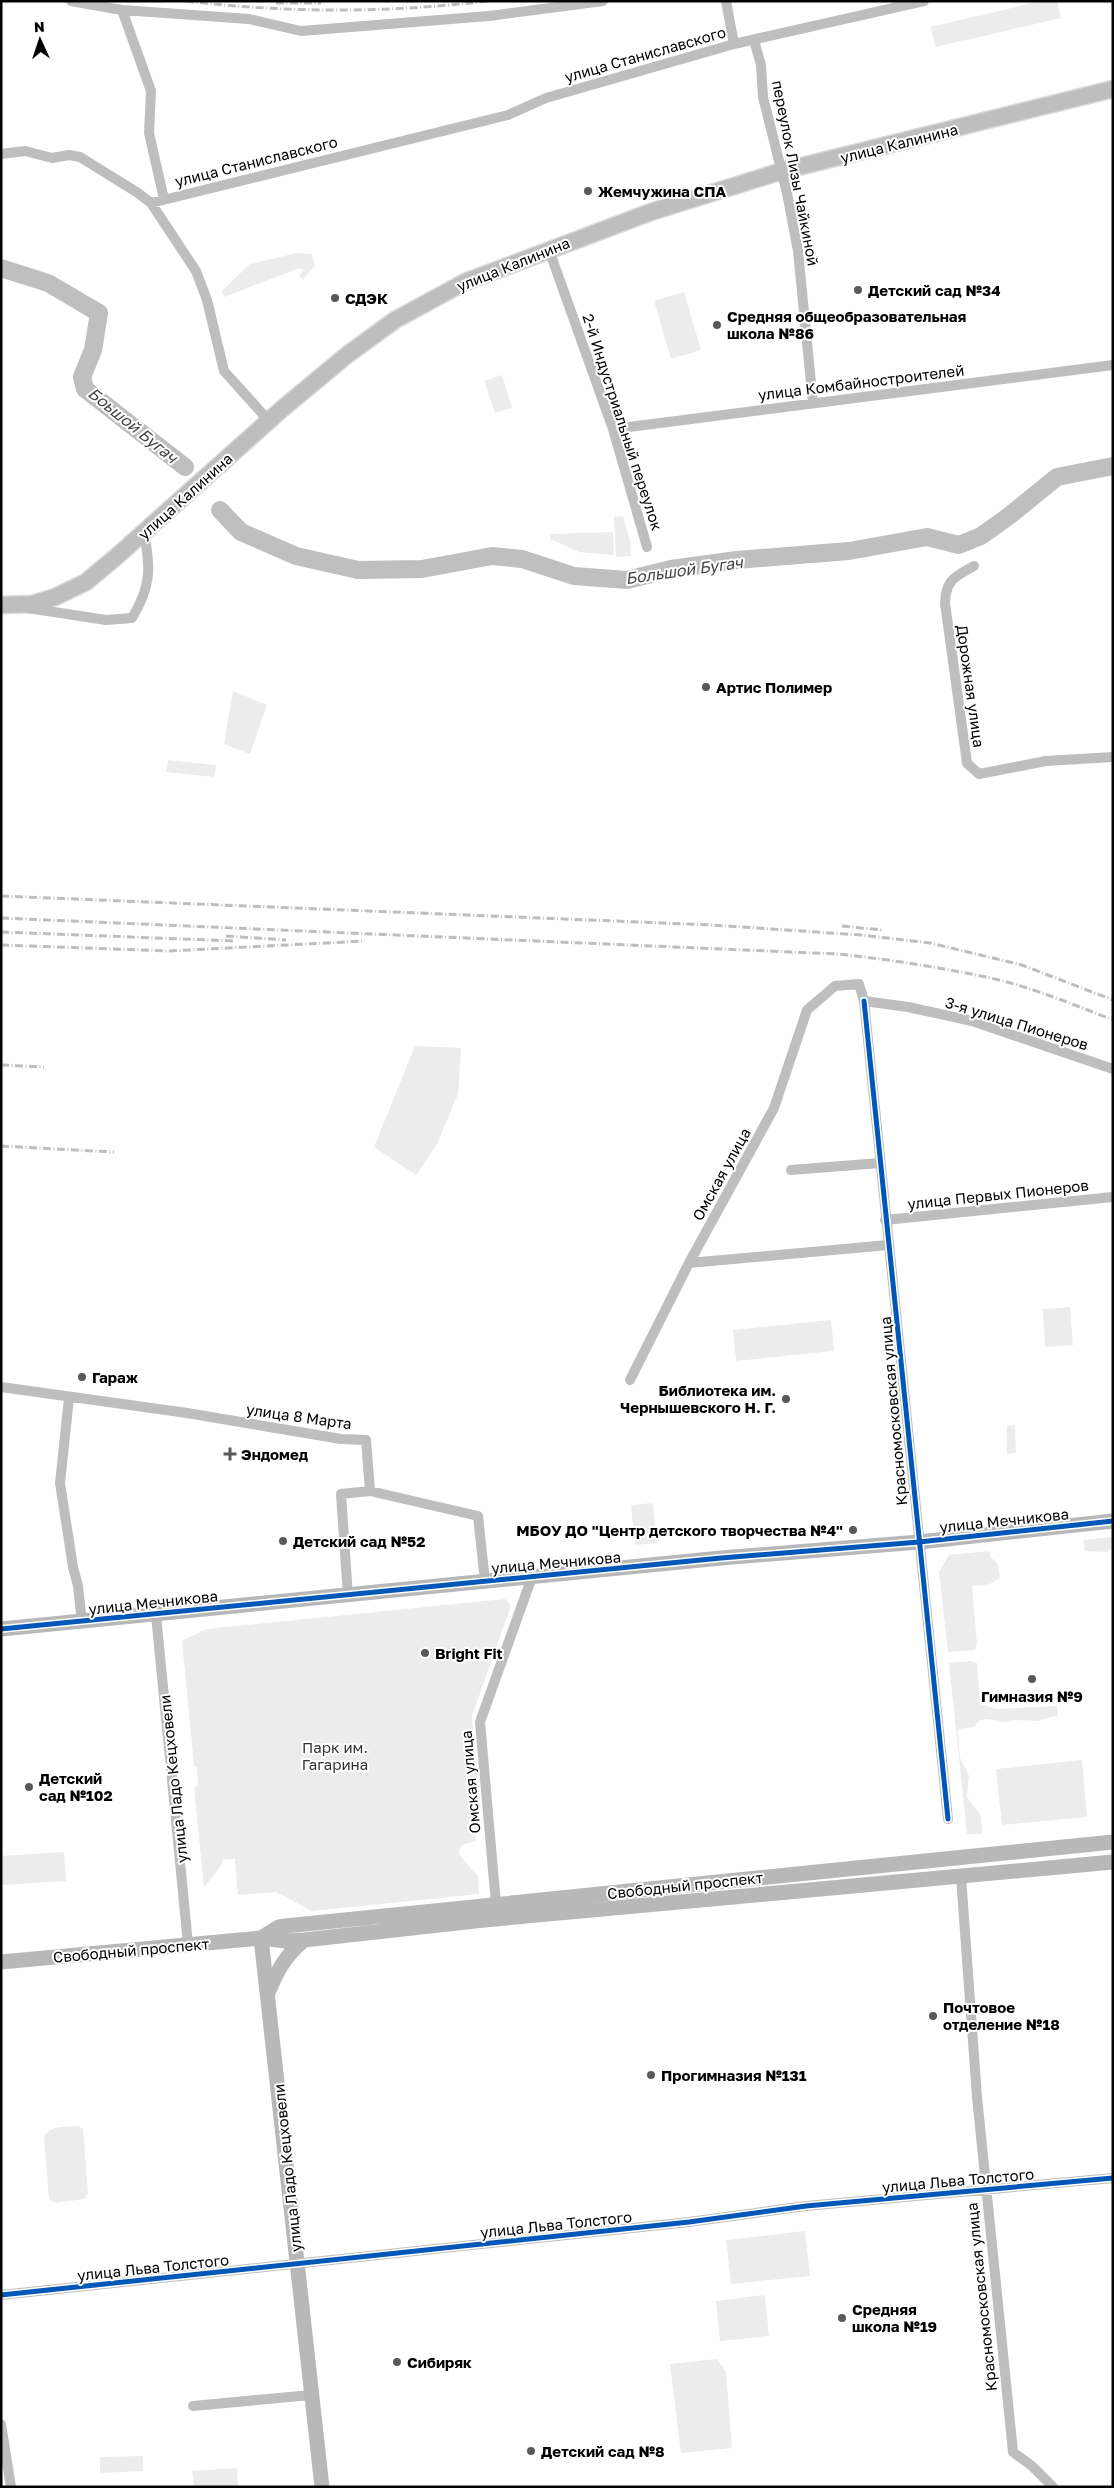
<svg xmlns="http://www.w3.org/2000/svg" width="1114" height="2488" font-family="'Golos Text',sans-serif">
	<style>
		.green { fill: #ececec }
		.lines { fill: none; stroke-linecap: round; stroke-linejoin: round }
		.river { stroke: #bfbfbf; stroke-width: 18 }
		.primary-casing { stroke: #dbdbdb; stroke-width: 19 }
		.street { stroke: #bebebe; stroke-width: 10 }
		.secondary { stroke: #b8b8b8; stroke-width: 15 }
		.primary { stroke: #bebebe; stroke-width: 16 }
		.rail { stroke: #bebebe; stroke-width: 3; stroke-dasharray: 8 2.5 1 2.5; stroke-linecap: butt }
		.cycleway-casing { stroke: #fff; stroke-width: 8 }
		.cycleway { stroke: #0057b8; stroke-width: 5 }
		.poi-dot { fill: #595959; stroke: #fff; stroke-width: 2 }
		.labels { text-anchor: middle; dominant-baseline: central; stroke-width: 4; stroke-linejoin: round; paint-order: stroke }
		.street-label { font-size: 15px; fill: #000; stroke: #fff }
		.poi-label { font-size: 15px; font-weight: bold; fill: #000; stroke: #fff; text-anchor: start }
		.park-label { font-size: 15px; fill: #333; stroke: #fff }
		.water-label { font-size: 16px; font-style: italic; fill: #444; stroke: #fff }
	</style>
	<rect width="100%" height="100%" fill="#fff"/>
	<path class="green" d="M1041,1H1057L1061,18L936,47L930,27Z
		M297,253L312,254L315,266L303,279L299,276L304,270L300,268L224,297L222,291L250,264Z
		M684,292L701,350L671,359L654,301Z
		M502,375L512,408L495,413L484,381Z
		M623,516L630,541L631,556L616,557L614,517Z
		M613,532L614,555L579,552L550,539V534Z
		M233,691L267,705L250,754L224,744Z
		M168,760L216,765L214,777L166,772Z
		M415,1046L461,1048L458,1094L437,1144L416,1175L374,1147Z
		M1070,1307L1073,1345L1045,1347L1043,1309Z
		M831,1320L834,1351L736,1361L733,1330Z
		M1015,1425L1016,1453L1007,1454V1426Z
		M653,1503L657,1543L635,1545L631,1505Z
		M1112,1537V1548L1107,1552L1085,1551L1083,1540Z
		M989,1551L990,1556L998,1565L1000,1578L988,1585L972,1586L977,1644L975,1650L948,1652L939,1572L949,1555Z
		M505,1599L511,1606L472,1716L481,1826L476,1827V1841L461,1845L459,1854L478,1877L479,1894L312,1911L276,1892L238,1895L235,1859H223L221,1866L204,1887L194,1789L198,1785L197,1768L194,1766L182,1641L206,1629Z
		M971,1661L977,1663L980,1704L997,1709L1057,1706L1058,1715L1037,1721L1015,1720L1004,1722L987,1719L980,1720L974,1727L958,1729L960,1758L969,1776L967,1797L981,1816L982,1834H967L949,1663Z
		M1082,1760L1087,1817L1002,1825L996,1769Z
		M64,1852L66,1881L1,1885V1856Z
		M78,2126L83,2129L88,2193L84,2199L55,2203L49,2199L44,2137C50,2125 66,2127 78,2126Z
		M805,2231L810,2276L731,2284L726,2240Z
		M765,2295L769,2336L720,2341L716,2301Z
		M717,2359L726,2372L732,2448L681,2453L670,2364Z
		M143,2456V2471L100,2473V2457Z
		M237,2468L238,2487H194L192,2471Z"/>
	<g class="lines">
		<path class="river" d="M1,268L48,283L99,313L93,350L82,377L85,389L185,467
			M220,510L241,532L296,556L358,570L422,569L492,556L522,559L574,576L627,580L671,569L737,560L849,551L927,537L959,545L981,536L1009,516L1057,477L1113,466"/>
		<g class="primary-casing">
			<path id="primary" d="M1,605L32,604L55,597L86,582L116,557L282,409L347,355L395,320L465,282L651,212L782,171L1113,89"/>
		</g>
		<path class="street" d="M71,1L122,10L249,19L301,31L489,16L603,1
			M726,1L734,44
			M122,10L151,91L149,133L164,199
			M754,40L761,65L763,97L787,193L798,251L813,403
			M1,154L25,151L52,158L69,155L80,157L138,193L151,203L196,271L207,300L224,371L269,421
			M151,203L508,115L546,98L734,44L924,1
			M549,250L613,429L647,547
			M613,429L1113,365
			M974,566C955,577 946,579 945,603L967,763L979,774L1046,761L1113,757
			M28,608L106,620L132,618C151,587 151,568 144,533
			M864,1001L948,1819
			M791,1170L880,1163
			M885,1220L1113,1197
			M689,1263L888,1245
			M630,1380L689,1263L774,1108L807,1010L835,986L859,984L864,1001L908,1007L972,1021L1113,1069
			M1,1387L187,1413L341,1439L366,1440L370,1491L478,1516L485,1581
			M69,1398L60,1483L73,1567L78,1586L82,1622
			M348,1596L341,1494L370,1491
			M156,1615L188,1944
			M961,1877L977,2097L1013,2452L1032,2466L1053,2487
			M496,1904L480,1722L532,1577
			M1,2295L689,2222L806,2206L1113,2178
			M193,2406L311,2395
			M1,2424L11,2487"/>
		<path class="secondary" d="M1,1629L721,1558L919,1542L1113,1521
			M261,1938L279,1927L285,1926L1113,1842
			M261,1938L322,2487
			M1,1962L261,1938L286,1941L304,1940L484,1920L1113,1862
			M268,1993C277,1971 285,1956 304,1940"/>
		<use href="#primary" class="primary"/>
		<path class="rail" d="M186,1C287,13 387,13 488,1
			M276,3H321
			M1,896L712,925L861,935L930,943L1022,965L1113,1000
			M1,918L838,954C887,959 937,967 986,977C1029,986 1072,1004 1113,1020
			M842,926L882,930
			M1,932L235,941
			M226,936L286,940
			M1,945L169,951L365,941
			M1,1065L44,1067
			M1,1146L114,1152"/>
		<g class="cycleway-casing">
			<path id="cycleway" d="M864,1001L948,1819
				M1,1629L721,1558L919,1542L1113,1521
				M1,2295L689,2222L806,2206L1113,2178"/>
		</g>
		<use href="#cycleway" class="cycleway"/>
	</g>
	<g class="poi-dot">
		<circle cx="588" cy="191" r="5"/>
		<circle cx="858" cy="290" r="5"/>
		<circle cx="335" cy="298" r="5"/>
		<circle cx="717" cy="325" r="5"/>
		<circle cx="706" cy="687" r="5"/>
		<circle cx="82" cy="1377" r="5"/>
		<circle cx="786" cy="1399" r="5"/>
		<path d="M227.5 1446.5h5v5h5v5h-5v5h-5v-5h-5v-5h5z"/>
		<circle cx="853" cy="1530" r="5"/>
		<circle cx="283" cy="1541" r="5"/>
		<circle cx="425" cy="1653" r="5"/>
		<circle cx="1032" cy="1679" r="5"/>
		<circle cx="29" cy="1787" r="5"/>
		<circle cx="933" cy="2016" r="5"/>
		<circle cx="651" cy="2075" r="5"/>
		<circle cx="842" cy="2318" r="5"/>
		<circle cx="397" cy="2362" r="5"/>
		<circle cx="531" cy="2451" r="5"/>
	</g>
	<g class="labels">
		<g class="street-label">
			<text transform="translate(645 54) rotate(-16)">улица Станиславского</text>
			<text transform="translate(899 143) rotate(-14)">улица Калинина</text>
			<text transform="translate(256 161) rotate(-14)">улица Станиславского</text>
			<text transform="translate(796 173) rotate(79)">переулок Лизы Чайкиной</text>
			<text transform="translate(513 264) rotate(-22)">улица Калинина</text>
			<text transform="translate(861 382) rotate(-7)">улица Комбайностроителей</text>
			<text transform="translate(623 422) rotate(72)">2-й Индустриальный переулок</text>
			<text transform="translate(185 496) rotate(-42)">улица Калинина</text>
			<text transform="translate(971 686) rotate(82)">Дорожная улица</text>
			<text transform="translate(1017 1023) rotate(17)">3-я улица Пионеров</text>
			<text transform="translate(721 1174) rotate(-61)">Омская улица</text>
			<text transform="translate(998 1194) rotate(-6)">улица Первых Пионеров</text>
			<text transform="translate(893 1411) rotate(-95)">Красномосковская улица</text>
			<text transform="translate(299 1416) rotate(8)">улица 8 Марта</text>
			<text transform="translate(1004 1520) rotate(-6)">улица Мечникова</text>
			<text transform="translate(556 1562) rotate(-5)">улица Мечникова</text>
			<text transform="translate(153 1602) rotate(-6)">улица Мечникова</text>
			<text transform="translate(173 1779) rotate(-96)">улица Ладо Кецховели</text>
			<text transform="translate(470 1782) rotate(-95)">Омская улица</text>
			<text transform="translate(685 1885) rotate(-6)">Свободный проспект</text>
			<text transform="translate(131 1950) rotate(-5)">Свободный проспект</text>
			<text transform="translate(287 2168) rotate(-96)">улица Ладо Кецховели</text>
			<text transform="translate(958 2180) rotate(-5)">улица Льва Толстого</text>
			<text transform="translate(556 2224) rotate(-6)">улица Льва Толстого</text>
			<text transform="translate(153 2267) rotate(-6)">улица Льва Толстого</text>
			<text transform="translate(981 2297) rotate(-96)">Красномосковская улица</text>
		</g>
		<g class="poi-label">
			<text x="598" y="191">Жемчужина СПА</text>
			<text x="868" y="290">Детский сад №34</text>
			<text x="345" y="298">СДЭК</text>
			<text x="727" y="316">Средняя общеобразовательная<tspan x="727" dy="17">школа №86</tspan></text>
			<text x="716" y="687">Артис Полимер</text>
			<text x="92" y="1377">Гараж</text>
			<text x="776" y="1390" text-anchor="end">Библиотека им.<tspan x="776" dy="17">Чернышевского Н. Г.</tspan></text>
			<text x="241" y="1454">Эндомед</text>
			<text x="843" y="1530" text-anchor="end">МБОУ ДО "Центр детского творчества №4"</text>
			<text x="293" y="1541">Детский сад №52</text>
			<text x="435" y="1653">Bright Fit</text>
			<text x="1032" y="1696" text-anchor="middle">Гимназия №9</text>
			<text x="39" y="1778">Детский<tspan x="39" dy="17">сад №102</tspan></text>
			<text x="943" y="2007">Почтовое<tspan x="943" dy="17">отделение №18</tspan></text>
			<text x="661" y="2075">Прогимназия №131</text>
			<text x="852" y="2309">Средняя<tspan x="852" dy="17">школа №19</tspan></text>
			<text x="407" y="2362">Сибиряк</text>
			<text x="541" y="2451">Детский сад №8</text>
		</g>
		<g class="park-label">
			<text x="335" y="1747">Парк им.<tspan x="335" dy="17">Гагарина</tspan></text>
		</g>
		<g class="water-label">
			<text transform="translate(133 425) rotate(39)">Боьшой Бугач</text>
			<text transform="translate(684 570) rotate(-8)">Большой Бугач</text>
		</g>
	</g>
	<rect width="1114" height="2488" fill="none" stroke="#000000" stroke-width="5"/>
	<g transform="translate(40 40) rotate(357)" stroke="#ffffff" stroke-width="4" paint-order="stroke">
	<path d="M0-4L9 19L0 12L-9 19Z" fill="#000000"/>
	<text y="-8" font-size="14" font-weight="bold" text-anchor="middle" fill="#000000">N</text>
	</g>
</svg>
